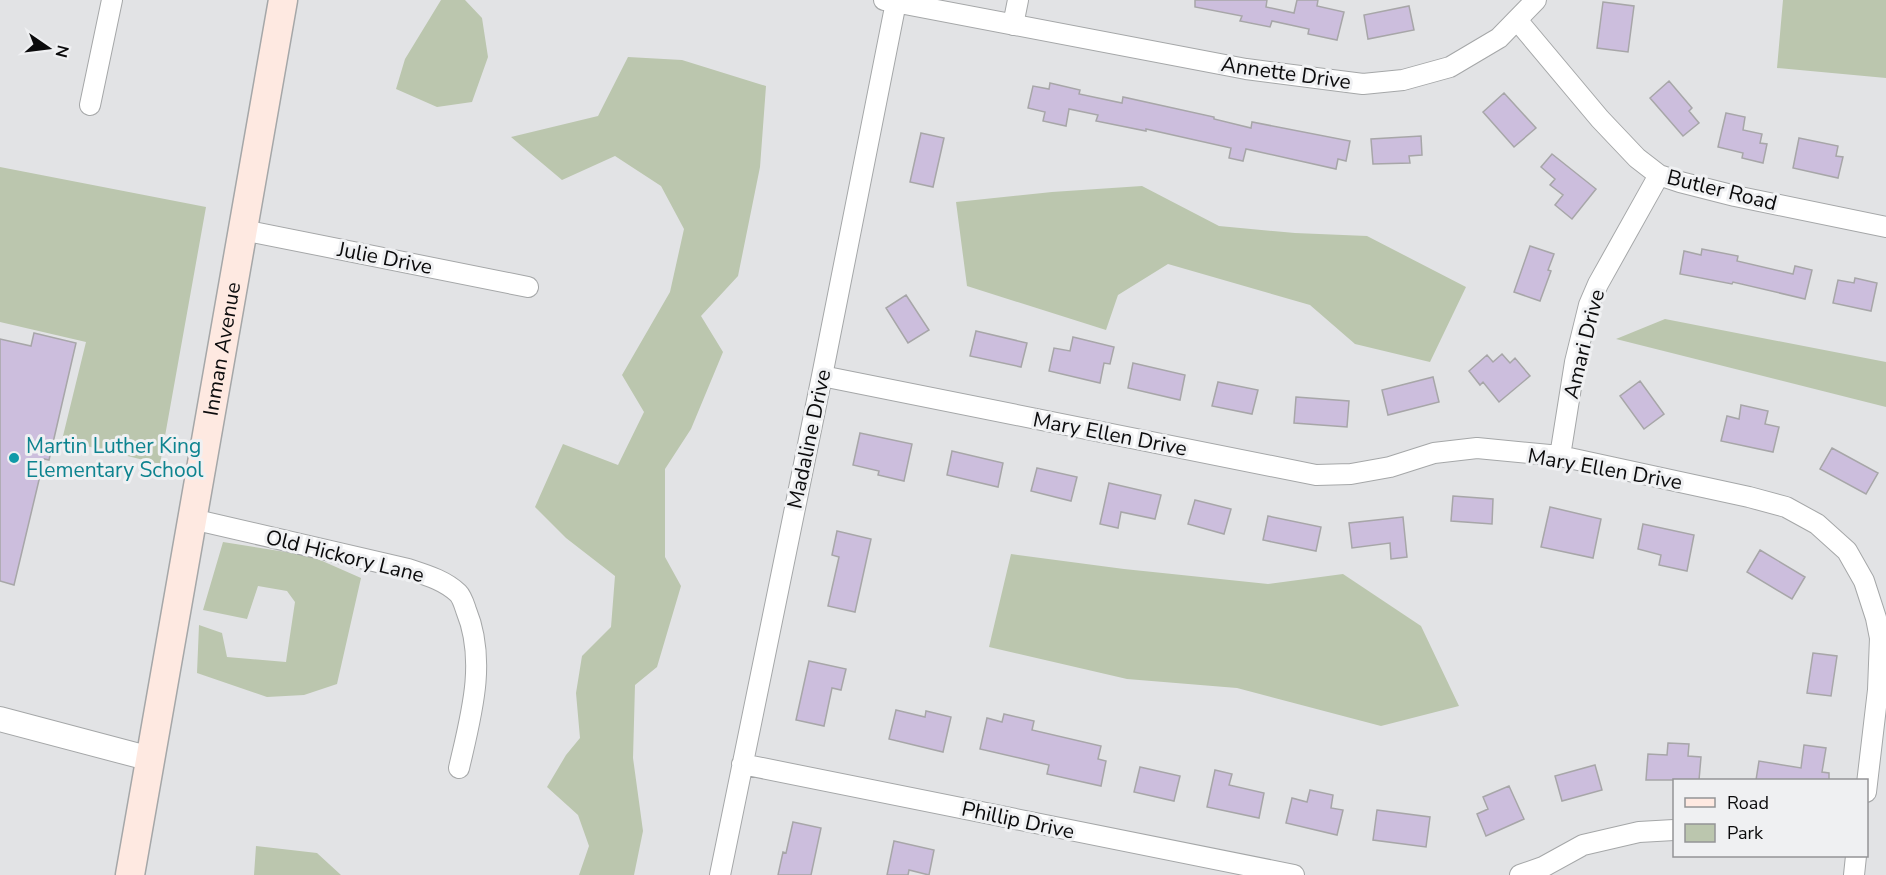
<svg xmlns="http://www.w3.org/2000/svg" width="1886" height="875" font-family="'Nunito Sans',sans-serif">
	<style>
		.green { fill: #bbc6ae }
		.building { fill: #ccbedd; stroke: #a7a6a8; stroke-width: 1.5 }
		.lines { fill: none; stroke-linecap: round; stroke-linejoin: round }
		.minor-casing { stroke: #a5a7a8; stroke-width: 22 }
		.tertiary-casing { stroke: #a5a7a8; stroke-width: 26 }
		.secondary-casing { stroke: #a5a7a8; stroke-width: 31 }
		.minor { stroke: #fff; stroke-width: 20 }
		.tertiary { stroke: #fff; stroke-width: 24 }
		.secondary { stroke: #fee9e1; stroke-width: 28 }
		.culture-dot { fill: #0f9aa8; stroke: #eff0f2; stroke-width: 2 }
		.labels { text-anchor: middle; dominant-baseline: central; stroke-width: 6; stroke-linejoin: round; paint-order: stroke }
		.street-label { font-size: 21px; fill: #0b0b0c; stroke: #eff0f2 }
		.culture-label { font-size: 21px; fill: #0d838f; stroke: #eff0f2; text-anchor: start }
	</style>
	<rect width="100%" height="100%" fill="#e2e3e5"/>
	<path class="green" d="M441,0H465L482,18L488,57L472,102L437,107L396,89L405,59Z
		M1783,0H1886V78L1777,68Z
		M628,57L682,60L766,86L760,167L738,276L701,316L723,352L691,429L665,469V557L681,586L657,667L635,685L633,758L643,831L634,875H579L589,846L578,815L547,787L566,755L580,738L576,693L582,656L611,627L615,576L566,538L535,507L563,444L618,465L644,412L622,375L670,292L684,229L661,186L615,156L562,180L511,137L598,116Z
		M0,167L206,207L160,464L62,440L86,342L0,322Z
		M1142,186L1219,226L1295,233L1367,236L1466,287L1430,362L1355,344L1310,305L1168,264L1118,295L1106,330L967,286L956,202L1052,192Z
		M1665,319L1886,362V407L1616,339Z
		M223,542L311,556L361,578L337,684L304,695L267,697L197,673L199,625L222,633L227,657L286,662L295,602L287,591L258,586L247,619L203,610Z
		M1011,554L1124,569L1268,584L1343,574L1421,626L1459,706L1381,726L1237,688L1127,679L989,647Z
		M256,846L317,853L341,875H254Z"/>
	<path class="building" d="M1195,0H1267L1266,7L1294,13L1297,0H1318L1317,6L1344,12L1337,40L1308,34L1309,29L1272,21L1270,27L1240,21L1242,16L1195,7Z
		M1603,2L1634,6L1628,52L1597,48Z
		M1409,6L1414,30L1368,39L1364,15Z
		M1669,81L1692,108L1689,111L1699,123L1683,136L1650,98Z
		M1050,83L1080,90L1079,94L1122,103L1123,97L1214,117V119L1251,128L1252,122L1350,141L1346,161L1338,159L1336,169L1246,149L1243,161L1229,158L1231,148L1146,129V131L1096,121L1098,115L1069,109L1066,126L1043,121L1045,112L1028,108L1033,86L1049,89Z
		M1504,93L1536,128L1514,147L1483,112Z
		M1726,113L1745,117L1743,130L1762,134L1760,143L1767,144L1763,163L1742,158L1743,153L1718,147Z
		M921,133L944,138L933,187L910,182Z
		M1421,136L1422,155L1409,156L1410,163L1373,164L1371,139Z
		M1799,138L1838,146L1836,156L1843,157L1838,178L1793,168Z
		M1552,154L1596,189L1572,219L1555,205L1563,195L1550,185L1555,179L1541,167Z
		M1530,246L1554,254L1548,270L1551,271L1540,301L1514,292Z
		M1702,249L1738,256L1737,261L1793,274L1795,266L1812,270L1805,299L1733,282L1732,284L1680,274L1684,251L1701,255Z
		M1855,278L1877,283L1871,311L1833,303L1838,280L1854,283Z
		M906,295L929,330L908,343L886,308Z
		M976,331L1027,343L1021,367L970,356Z
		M34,333L76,343L49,460L44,459L14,585L0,581V339L31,346Z
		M1073,337L1114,347L1110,364L1104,363L1100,383L1049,371L1054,348L1070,351Z
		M1502,354L1510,363L1515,358L1530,376L1499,402L1483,382L1480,385L1469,371L1487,355L1493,362Z
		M1133,363L1185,375L1180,400L1128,388Z
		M1433,377L1439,402L1388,415L1382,390Z
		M1640,381L1664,414L1644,429L1620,396Z
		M1218,382L1258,390L1252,414L1212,406Z
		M1296,397L1349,401L1347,427L1294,423Z
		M1741,405L1768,411L1765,424L1779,427L1773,452L1721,441L1727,416L1739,419Z
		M860,433L912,444L904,481L878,475L879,471L853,465Z
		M1832,448L1878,473L1866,494L1820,469Z
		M952,451L1003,463L998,487L947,475Z
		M1037,468L1077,477L1071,501L1031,491Z
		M1109,483L1161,495L1155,519L1121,512L1118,528L1100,524Z
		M1453,496L1493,499L1492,524L1451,521Z
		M1195,500L1231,509L1224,534L1188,524Z
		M1550,507L1601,519L1593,558L1541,547Z
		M1268,516L1321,527L1316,551L1263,540Z
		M1403,517L1407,557L1391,559L1390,543L1352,548L1349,523Z
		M1643,524L1694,535L1687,571L1659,565L1661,555L1638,549Z
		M837,531L871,539L855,612L828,606L839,557L832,555Z
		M1760,550L1805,577L1792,599L1747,572Z
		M1813,653L1837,656L1831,696L1807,693Z
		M809,661L846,669L841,690L832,688L824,726L796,720Z
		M896,710L925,717L926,711L951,717L943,752L889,739Z
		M1004,714L1034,721L1032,730L1101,746L1098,759L1106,761L1101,786L1047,774L1049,765L980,749L987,718L1002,722Z
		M1668,743L1689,744L1688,756L1701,757L1699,780H1646L1648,754L1667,755Z
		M1804,745L1826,748L1822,772L1829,773V780H1756L1759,761L1801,768Z
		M1595,765L1602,790L1562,801L1555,776Z
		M1140,767L1180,776L1174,801L1134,792Z
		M1215,770L1232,774L1229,785L1264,793L1259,818L1207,807Z
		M1509,786L1524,819L1486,836L1477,814L1488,809L1483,797Z
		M1310,790L1333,795L1331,808L1343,810L1337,835L1286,823L1292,798L1307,802Z
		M1377,810L1430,817L1426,847L1373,840Z
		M793,822L821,828L811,875H778L783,852L786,853Z
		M894,841L934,850L929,875L909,870L908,875H887Z"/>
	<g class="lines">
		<g class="minor-casing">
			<path id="minor" d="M884,0L1246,69L1363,84L1403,80L1450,67L1499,38L1536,0
				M1517,20L1600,119L1637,158L1659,175L1680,182L1735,196L1886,227
				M1013,25L1018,0
				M90,105L112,0
				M243,230L528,287
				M822,376L1316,475L1351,474L1390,467L1434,453L1477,448L1560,456L1749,497L1786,507L1817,524L1847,551L1864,581L1876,618L1880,638L1878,690L1866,792
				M1560,456L1575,362L1589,305L1598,284L1659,175
				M192,519L408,569C426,575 444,580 458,593C462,597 464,604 466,610C487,661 471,716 459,768
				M742,764L1294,875
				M720,875L822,376L896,2
				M1520,875L1543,867L1583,845L1639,832L1674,830
				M1854,875L1856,856"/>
		</g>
		<g class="tertiary-casing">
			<path id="tertiary" d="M0,719L151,759"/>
		</g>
		<g class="secondary-casing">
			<g id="secondary">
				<path id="s1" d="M130,875L283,0"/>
			</g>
		</g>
		<use href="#minor" class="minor"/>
		<use href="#tertiary" class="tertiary"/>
		<use href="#secondary" class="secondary"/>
	</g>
	<circle class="culture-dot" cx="14" cy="458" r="6"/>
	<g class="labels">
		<g class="street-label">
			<text transform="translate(1286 73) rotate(8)">Annette Drive</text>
			<text transform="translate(1722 190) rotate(14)">Butler Road</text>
			<text transform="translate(385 258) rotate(11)">Julie Drive</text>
			<text transform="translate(1584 344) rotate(-76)">Amari Drive</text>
			<text stroke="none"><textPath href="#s1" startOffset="534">Inman Avenue</textPath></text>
			<text transform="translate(1110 434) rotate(11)">Mary Ellen Drive</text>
			<text transform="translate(809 439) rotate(-78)">Madaline Drive</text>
			<text transform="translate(1605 469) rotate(10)">Mary Ellen Drive</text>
			<text transform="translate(345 556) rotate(14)">Old Hickory Lane</text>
			<text transform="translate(1018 820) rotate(12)">Phillip Drive</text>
		</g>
		<g class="culture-label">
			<text x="26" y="446">Martin Luther King<tspan x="26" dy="24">Elementary School</tspan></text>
		</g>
	</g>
	<rect x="1673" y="779" width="195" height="78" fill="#eff0f2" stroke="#949496" stroke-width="1.5"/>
	<rect x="1685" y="798" width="30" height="9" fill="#fee9e1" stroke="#949496" stroke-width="1.5"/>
	<text x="1727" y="809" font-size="18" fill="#0b0b0c">Road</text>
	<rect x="1685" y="824" width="30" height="18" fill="#bbc6ae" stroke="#949496" stroke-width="1.5"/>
	<text x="1727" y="839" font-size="18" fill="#0b0b0c">Park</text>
	<g transform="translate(48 48) rotate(104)" stroke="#eff0f2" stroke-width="4.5" paint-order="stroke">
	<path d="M0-4.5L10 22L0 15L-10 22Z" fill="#0b0b0c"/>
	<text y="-9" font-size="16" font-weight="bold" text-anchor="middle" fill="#0b0b0c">N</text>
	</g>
</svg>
